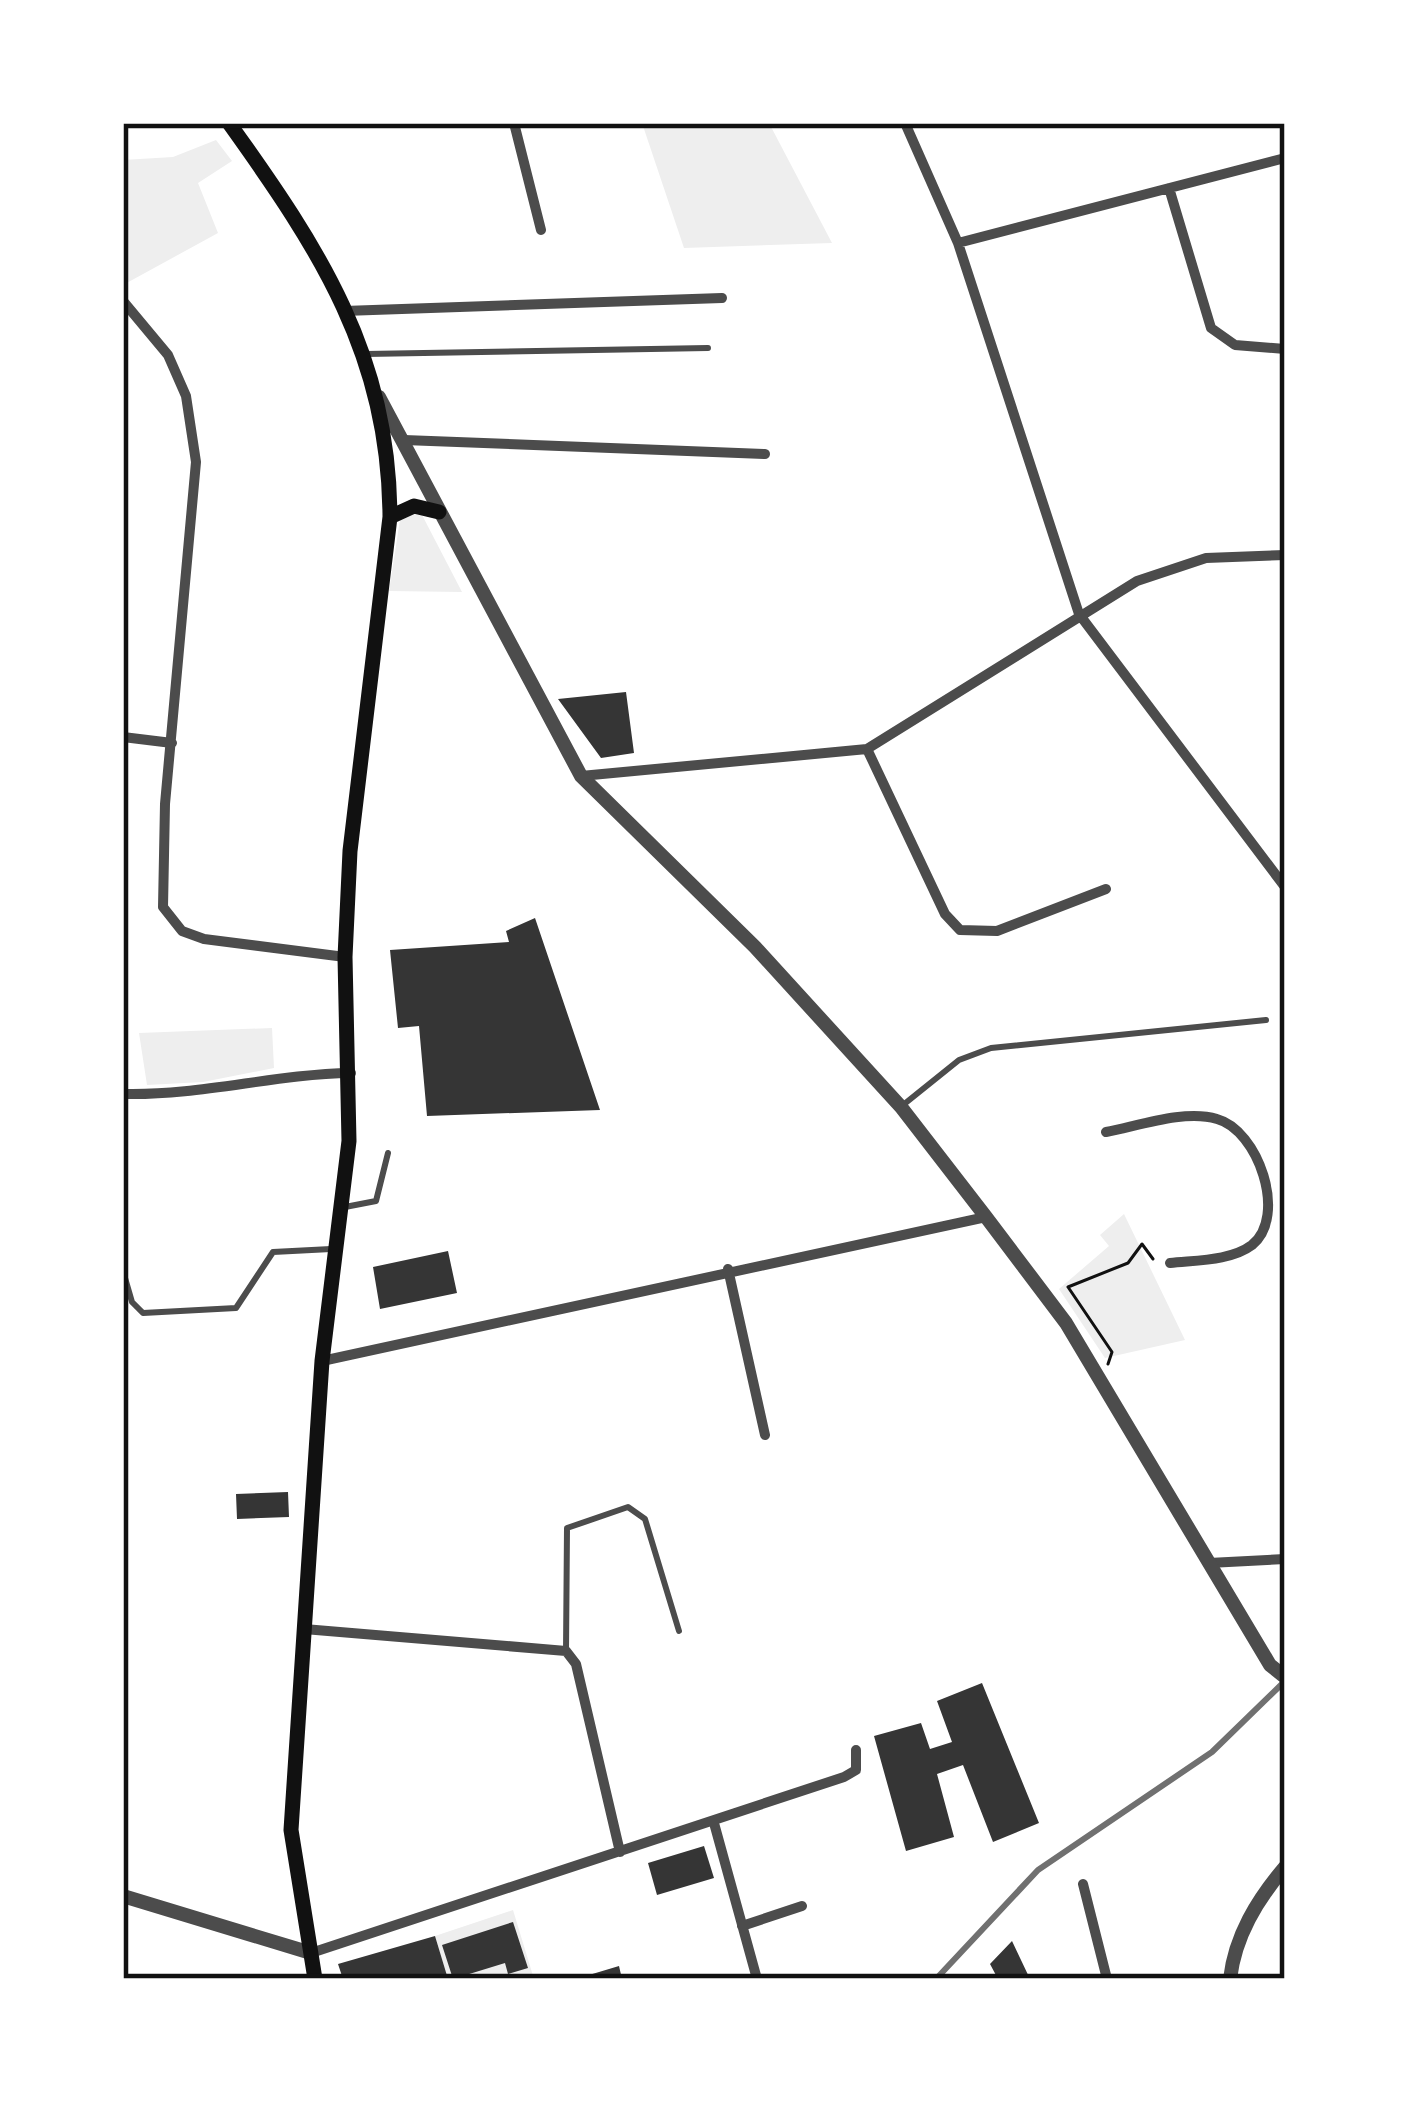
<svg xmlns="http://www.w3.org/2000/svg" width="1408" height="2102" font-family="Manrope,sans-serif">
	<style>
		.green { fill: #eee }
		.building { fill: #353535 }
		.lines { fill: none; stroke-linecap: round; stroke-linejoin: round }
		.path { stroke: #111; stroke-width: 3 }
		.service { stroke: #4c4c4c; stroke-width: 6 }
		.minor { stroke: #4c4c4c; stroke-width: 10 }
		.tertiary { stroke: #4c4c4c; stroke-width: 14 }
		.secondary { stroke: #111; stroke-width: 15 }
		.rail { stroke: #707070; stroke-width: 6 }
		.neatline { fill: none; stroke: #111; stroke-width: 4.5 }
	</style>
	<rect width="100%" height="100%" fill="#fff"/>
	<path class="green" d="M642,123H769L832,243L684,248Z
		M216,140L232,161L198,183L218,233L123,285V160L173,157Z
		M401,513H421L462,592L389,591Z
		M272,1028L274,1068L203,1082L147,1085L139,1033Z
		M1124,1214L1185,1340L1105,1358L1059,1289L1109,1246L1100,1235Z
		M513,1910L534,1979H448L435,1936Z"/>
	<path class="building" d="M626,692L634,753L601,758L558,699Z
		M535,918L600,1110L427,1116L419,1026L398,1028L390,950L509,942L506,931Z
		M448,1251L457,1293L380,1309L373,1267Z
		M288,1492L289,1517L237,1519L236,1494Z
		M982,1683L1039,1823L993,1842L963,1765L937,1774L954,1837L906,1851L874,1736L921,1723L930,1749L952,1742L937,1701Z
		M704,1846L714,1878L657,1895L648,1863Z
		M513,1922L528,1968L508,1974L505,1963L453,1979L442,1945Z
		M435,1936L448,1979H343L338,1964Z
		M1012,1941L1030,1979H998L990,1964Z
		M619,1966L622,1979H579V1978Z"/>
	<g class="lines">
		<path class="path" d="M1108,1364L1112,1352L1068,1287L1128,1263L1142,1244L1153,1259"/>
		<path class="service" d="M366,354L708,348
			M903,1105L959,1060L991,1048L1266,1020
			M345,1207L376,1201L388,1153
			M123,1271L132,1302L143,1313L236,1308L273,1252L331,1249
			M566,1651L567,1528L628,1507L645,1519L679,1631"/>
		<path class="minor" d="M514,123L541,230
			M905,123L958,243L1079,614L1285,887
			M1169,188L1211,328L1235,345L1285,349
			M958,243L1285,158
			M123,301L168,355L186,396L196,462L165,804L163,907L182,931L204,939L345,957
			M344,311L722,298
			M404,440L765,454
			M123,737L172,743
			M867,749L945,914L960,930L997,931L1106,889
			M581,776L867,749L1137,581L1206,558L1285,555
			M123,1094C201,1096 274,1074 351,1073
			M1106,1132C1138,1126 1185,1109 1217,1119C1258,1130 1288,1216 1252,1245C1231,1261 1195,1260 1170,1263
			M728,1269L765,1435
			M322,1361L986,1217
			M1209,1563L1285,1559
			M304,1629L566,1651L576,1664L620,1852
			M714,1823L757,1979
			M1083,1884L1107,1979
			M742,1926L802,1906
			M311,1953L844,1777L856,1770V1750"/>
		<path class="tertiary" d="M379,397L581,776L755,947L901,1107L986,1217L1066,1323L1270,1665L1285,1677
			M123,1896L311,1953
			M1230,1979C1235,1936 1257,1900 1285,1867"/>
		<path class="secondary" d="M229,123C320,250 389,355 390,517L350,851L345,957L349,1141L322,1361L291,1830L315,1979
			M390,517L414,506L439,512"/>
		<path class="rail" d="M936,1979L1038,1870L1212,1752L1285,1681"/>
	</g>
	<rect width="1408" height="2102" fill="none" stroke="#ffffff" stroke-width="252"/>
	<rect x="126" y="126" width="1156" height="1850" class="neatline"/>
</svg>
